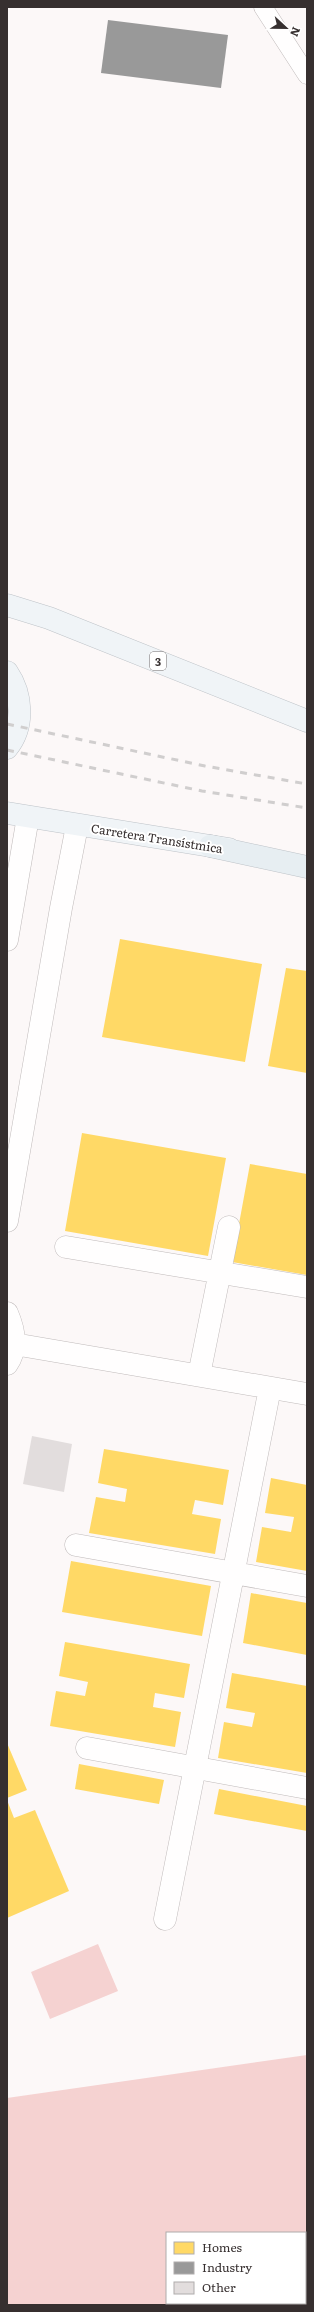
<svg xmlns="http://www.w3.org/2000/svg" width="314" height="2312" font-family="Literata,serif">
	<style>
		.green { fill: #f5d2d1; fill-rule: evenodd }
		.homes { fill: #ffd966 }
		.industry { fill: #999 }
		.building { fill: #e2dddd }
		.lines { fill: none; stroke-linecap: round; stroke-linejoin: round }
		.lane-casing { stroke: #c0bbbb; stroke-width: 19 }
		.street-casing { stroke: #c0bbbb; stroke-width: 23 }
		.primary-casing { stroke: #bec3c8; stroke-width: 23 }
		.highway-casing { stroke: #bec3c8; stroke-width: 23 }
		.lane { stroke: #fffefe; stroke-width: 18 }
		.street { stroke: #fffefe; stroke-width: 22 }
		.primary { stroke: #f0f4f7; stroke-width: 22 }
		.highway { stroke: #e7eef2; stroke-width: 22 }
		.rail { stroke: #d0cece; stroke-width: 3; stroke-dasharray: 7 7; stroke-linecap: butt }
		.labels { text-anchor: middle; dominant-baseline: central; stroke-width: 4; stroke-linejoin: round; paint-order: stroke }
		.shield { fill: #fff; stroke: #726d6d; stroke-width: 1 }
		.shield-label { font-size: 11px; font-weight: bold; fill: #362f2f }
		.street-label { font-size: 12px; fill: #362f2f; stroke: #fff }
	</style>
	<rect width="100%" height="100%" fill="#fcf8f8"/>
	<path class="green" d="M98,1944L118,1991L50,2019L31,1972Z
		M307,2055V2305H7V2098ZM167,2233H305V2303H167Z"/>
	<path class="homes" d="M120,939L262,964L245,1062L102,1037Z
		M286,968L307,971V1073L268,1066Z
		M82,1133L226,1158L208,1256L65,1231Z
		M250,1164L307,1174V1275L232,1262Z
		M104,1449L229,1470L223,1505L195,1500L192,1514L221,1519L215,1554L89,1533L96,1497L125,1502L127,1489L98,1483Z
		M271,1478L307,1485V1571L256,1562L262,1527L291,1532L294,1517L265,1513Z
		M71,1561L211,1586L202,1636L62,1612Z
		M251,1593L307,1603V1655L243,1643Z
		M65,1642L190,1664L184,1698L155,1693L153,1707L181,1712L175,1747L50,1726L56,1691L85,1696L88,1682L59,1676Z
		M232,1673L307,1686V1773L218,1758L224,1722L252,1727L255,1713L226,1708Z
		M7,1743L27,1790L7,1798Z
		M79,1764L164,1780L159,1804L75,1789Z
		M219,1789L307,1806V1831L214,1814Z
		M7,1800L14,1818L35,1810L69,1891L7,1918Z"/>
	<path class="industry" d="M108,20L228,35L221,88L101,73Z"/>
	<path class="building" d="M32,1436L72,1444L64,1492L23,1484Z"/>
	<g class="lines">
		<g class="lane-casing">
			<path id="lane" d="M263,7L307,75"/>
		</g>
		<g class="street-casing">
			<path id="street" d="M7,940L28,817
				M7,1221L61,908L77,826
				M66,1247L307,1287
				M7,1313C14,1329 18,1348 7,1364
				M14,1344L307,1394
				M199,1375L229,1227
				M76,1545L307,1586
				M87,1748L307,1788
				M165,1919L270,1388"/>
		</g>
		<g class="primary-casing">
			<path id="primary" d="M7,605L49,618L307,721
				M7,672C22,694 25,726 7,748
				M7,813L229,849"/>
		</g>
		<g class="highway-casing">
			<path id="highway" d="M210,846L307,867"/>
		</g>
		<use href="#lane" class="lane"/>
		<use href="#street" class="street"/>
		<use href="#primary" class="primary"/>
		<use href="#highway" class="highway"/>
		<path class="rail" d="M7,724L205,766L307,784
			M7,750L202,791L307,808"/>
	</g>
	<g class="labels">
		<rect class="shield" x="150" y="652" width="16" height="18" rx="3"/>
		<g class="shield-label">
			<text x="158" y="661">3</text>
		</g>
		<g class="street-label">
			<text transform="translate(157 838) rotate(9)">Carretera Transístmica</text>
		</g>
	</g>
	<rect width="314" height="2312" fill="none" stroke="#362f2f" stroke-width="16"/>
	<rect x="166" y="2232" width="140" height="72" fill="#ffffff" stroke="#afacac"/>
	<rect x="174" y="2242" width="20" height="12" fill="#ffd966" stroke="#afacac"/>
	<text x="202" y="2252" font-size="12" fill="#362f2f">Homes</text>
	<rect x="174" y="2262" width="20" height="12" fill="#999999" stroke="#afacac"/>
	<text x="202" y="2272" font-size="12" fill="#362f2f">Industry</text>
	<rect x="174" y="2282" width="20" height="12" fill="#e2dddd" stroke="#afacac"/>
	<text x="202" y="2292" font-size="12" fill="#362f2f">Other</text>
	<g transform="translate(286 28) rotate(112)" stroke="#ffffff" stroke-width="3" paint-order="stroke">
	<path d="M0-3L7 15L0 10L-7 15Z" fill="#362f2f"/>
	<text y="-6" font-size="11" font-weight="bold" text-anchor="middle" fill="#362f2f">N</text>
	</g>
</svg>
